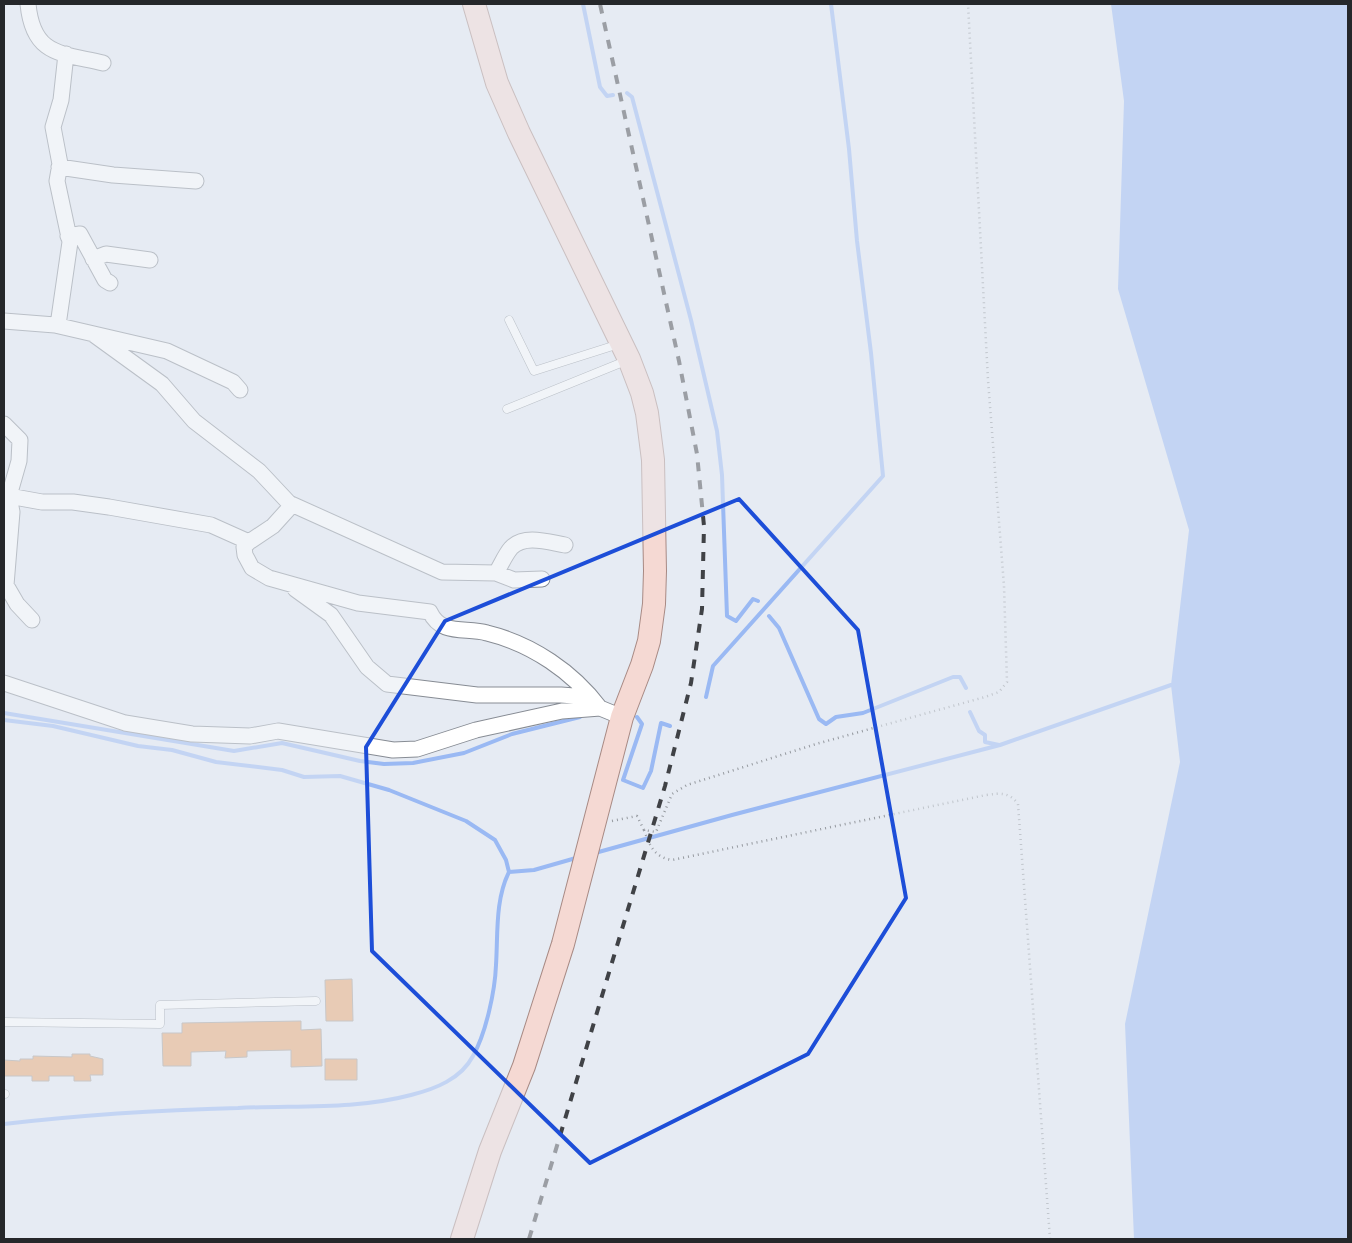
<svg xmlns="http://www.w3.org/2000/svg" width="1352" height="1243" font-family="Manrope,sans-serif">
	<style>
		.water { fill: #9ab9f3 }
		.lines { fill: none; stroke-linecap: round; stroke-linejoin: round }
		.stream { stroke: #9ab9f3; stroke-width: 4 }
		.building { fill: #eca56b; stroke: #a49c96 }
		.service-casing { stroke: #878c94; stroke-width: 9 }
		.minor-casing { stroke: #878c94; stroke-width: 17 }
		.primary-casing { stroke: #a88a84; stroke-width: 24 }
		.path { stroke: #95999f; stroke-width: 2.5; stroke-dasharray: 1 4; stroke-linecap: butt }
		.service { stroke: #fff; stroke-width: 8 }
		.minor { stroke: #fff; stroke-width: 15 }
		.primary { stroke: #f5d9d3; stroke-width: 22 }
		.rail { stroke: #404246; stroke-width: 4; stroke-dasharray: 9 9; stroke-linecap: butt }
		.marked { fill: none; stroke: #1d4ed8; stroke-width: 4; stroke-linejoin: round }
	</style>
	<rect width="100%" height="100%" fill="#e6ebf3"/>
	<path class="water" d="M1111,4H1348V1239H1134L1125,1024L1180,762L1171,685L1189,530L1118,289L1124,101Z"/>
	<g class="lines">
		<path class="stream" d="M583,4L600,87L607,96L613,95
			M627,93L632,97L691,320L717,431L722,475L727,616L736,621L753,599L758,601
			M769,616L779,628L819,719L826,724L836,717L863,713L953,677H960L966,688
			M706,697L713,666L883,476L871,353L857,241L849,149L831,4
			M970,712L979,731L985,735V742L999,745
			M4,713L234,751L282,743L360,761L384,764L413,763L464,753L512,734L580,717
			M637,717L642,724L623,780L643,788L651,771L661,723L670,726
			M4,720L53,726L138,746L172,750L216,762L282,770L304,777L340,776L389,790L466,821L495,840L506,860L509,872L534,870L576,858
			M595,853L732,815L1000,745L1171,685
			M4,1124C81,1115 160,1110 238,1108C295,1105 355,1110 411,1095C435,1089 461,1079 473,1056C486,1033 495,991 496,965C498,934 495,900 509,872"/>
	</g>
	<path class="building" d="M352,979L353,1021H326L325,980Z
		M301,1021V1030L321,1029L322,1066L291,1067V1050L247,1051V1057L225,1058L226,1051L191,1052V1066H163L162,1033H182V1023Z
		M72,1054H90V1056L103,1059V1075H90L91,1081H74V1076H49V1081H32V1076H4V1060L20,1061V1059H33V1056L72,1057Z
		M325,1059H357V1080H325Z"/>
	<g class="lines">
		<g class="service-casing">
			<path id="service" d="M509,320L534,371L619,344
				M507,409L628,360
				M4,1022L160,1024V1005L316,1001
				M4,1094H5"/>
		</g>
		<g class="minor-casing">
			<path id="minor" d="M28,4C33,56 61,53 103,63
				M59,167L113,175L196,181
				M68,236L80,234L105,280L110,283
				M93,259L106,254L150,260
				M4,321L55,325L167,351L233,382L240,390
				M58,325L70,242L57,181L60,164L53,127L61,100L66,54
				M93,334L162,384L194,421L259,471L289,503L442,572L496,573L514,580L542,579
				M4,424L20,440L19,461L9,496L4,499
				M249,542L244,547L245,555L252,568L269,578L358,603L430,612C441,636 466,627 487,633C532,644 573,672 600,708
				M496,573C501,565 505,555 511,548C524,534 548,542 565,545
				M295,589L331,615L367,667L387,684L477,695H561L574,696L597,707
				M32,620L17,604L6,585L12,512L9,496L42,502H73L109,507L211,525L249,542L273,526L292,505
				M4,683L125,723L192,734L250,736L278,731L393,750L417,749L476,730L562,711L600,708L622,717"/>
		</g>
		<g class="primary-casing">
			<path id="primary" d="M462,1239L490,1151L524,1066L563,944L622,717L642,665L649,641L654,604L655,571L653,460L647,413L642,393L629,359L519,133L497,83L474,4"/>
		</g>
		<path class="path" d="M612,821L637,816L644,830L656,832L672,794L687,785L816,744L985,697L999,692L1007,682L1004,586L988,380L968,4
			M644,830C650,846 654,857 672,860L986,795C1001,793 1009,792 1018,804L1050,1239"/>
		<use href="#service" class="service"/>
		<use href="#minor" class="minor"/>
		<use href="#primary" class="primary"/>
		<path class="rail" d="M529,1239L665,786L691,683L702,609L704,526L697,454L679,361L600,4"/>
	</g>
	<path d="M0 0H1352V1243H0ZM739,499L858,630L906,898L808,1054L590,1163L372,951L366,747L445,621Z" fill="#e6ebf3" fill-opacity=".55" fill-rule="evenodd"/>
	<path class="marked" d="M739,499L858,630L906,898L808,1054L590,1163L372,951L366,747L445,621Z"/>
	<rect width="1352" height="1243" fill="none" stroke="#25272a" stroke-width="10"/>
</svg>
